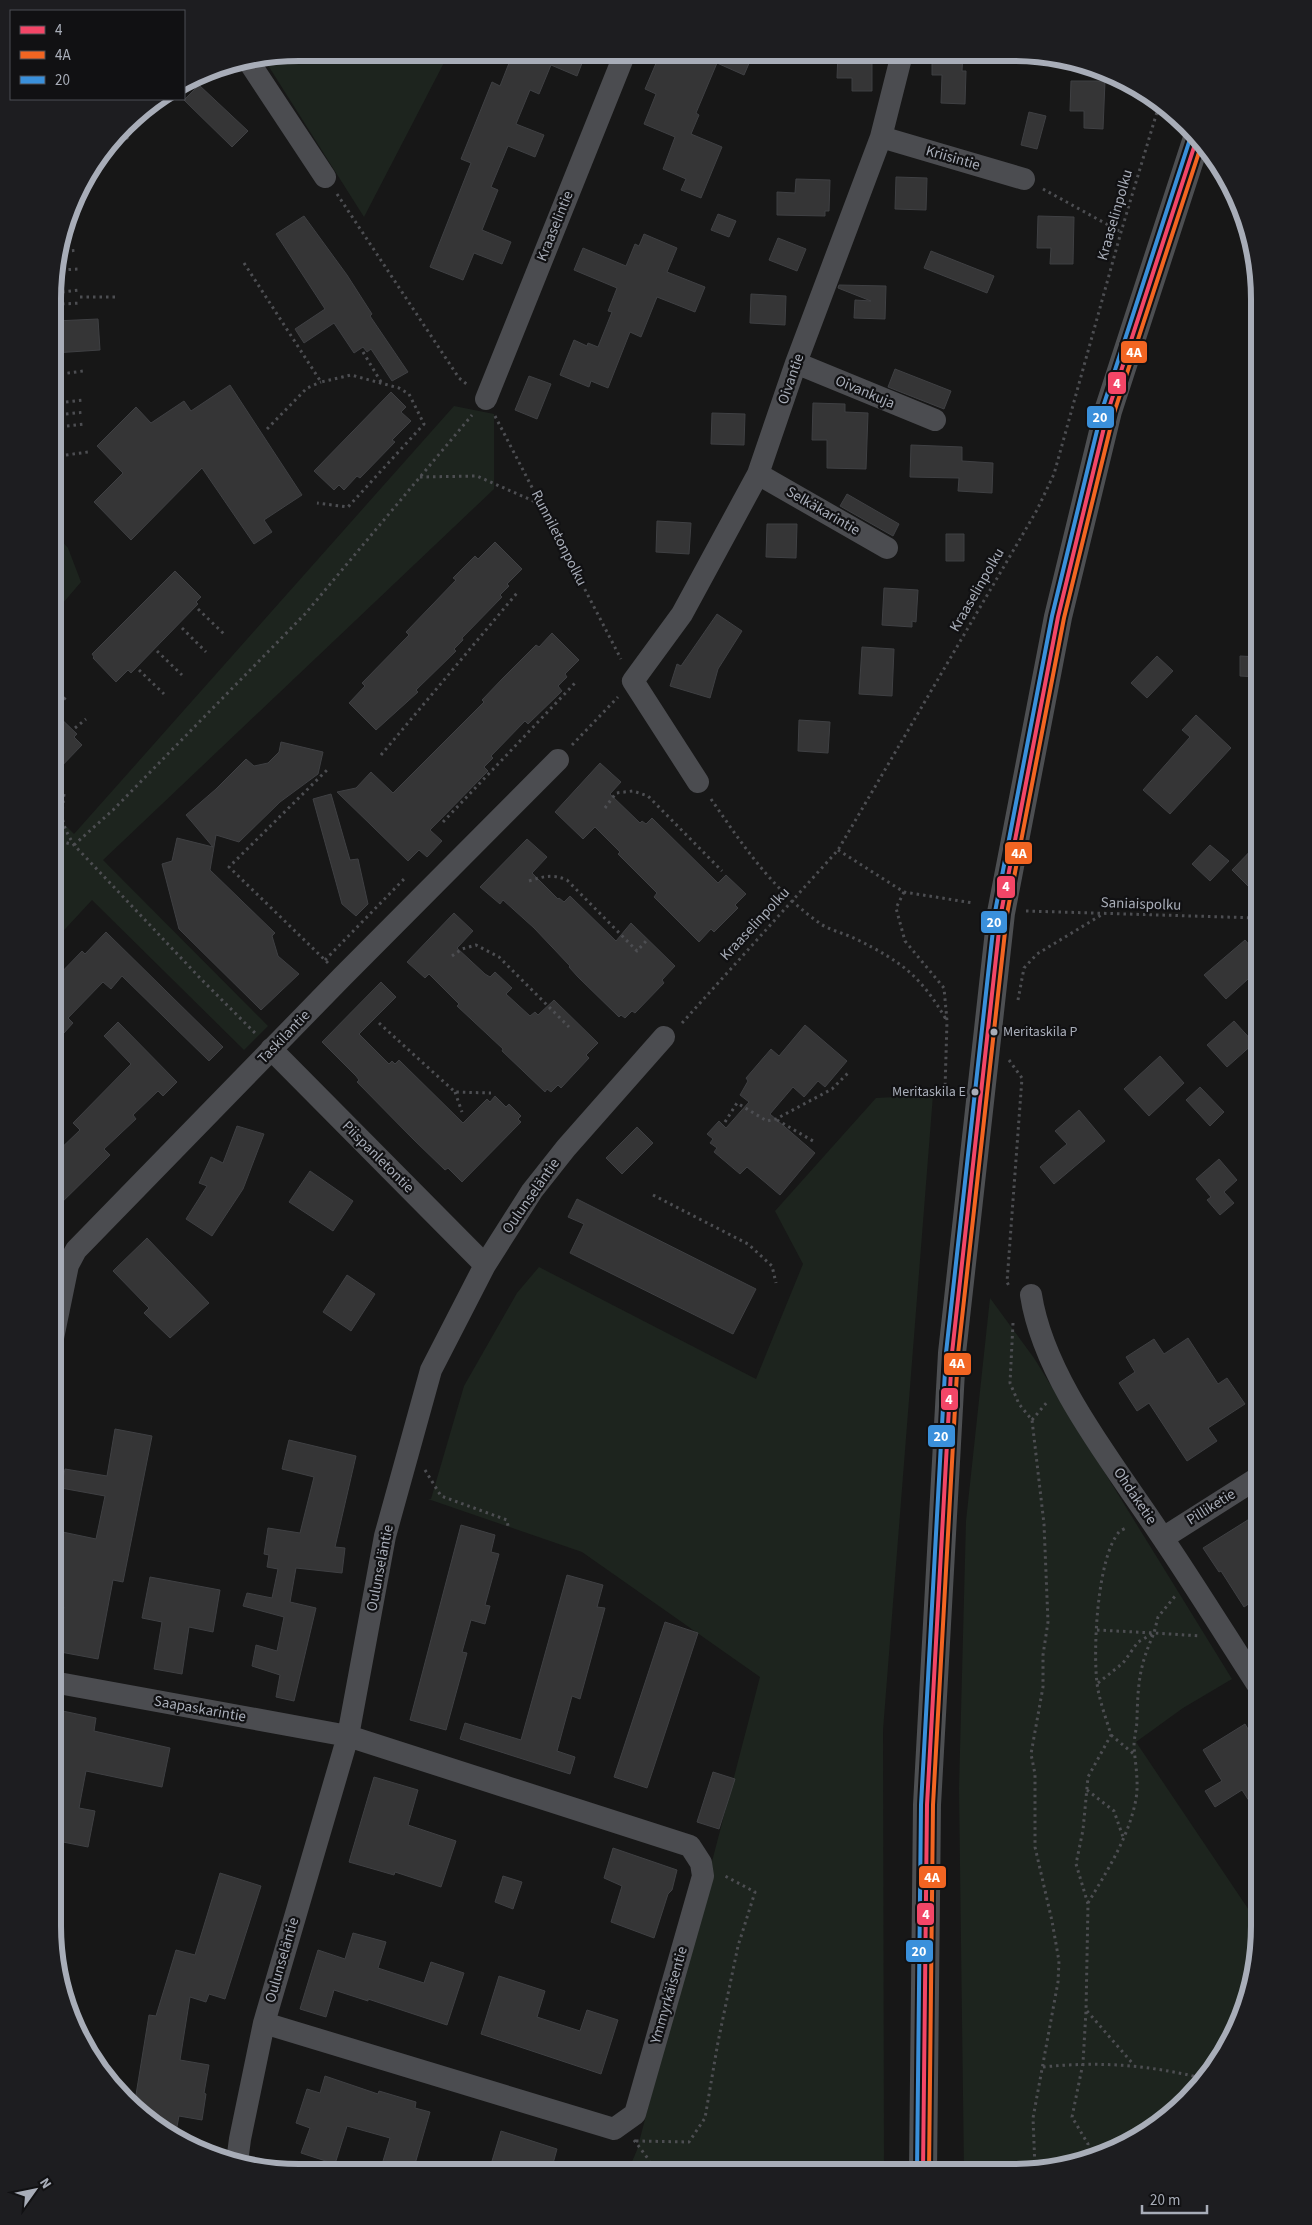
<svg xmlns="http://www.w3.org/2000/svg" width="1312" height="2225" font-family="'Source Sans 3',sans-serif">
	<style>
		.green { fill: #1d241e }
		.building { fill: #353536; stroke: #3f4043 }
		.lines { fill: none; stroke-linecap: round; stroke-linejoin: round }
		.path { stroke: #4d4e52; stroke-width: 3; stroke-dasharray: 2.5 4; stroke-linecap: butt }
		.minor { stroke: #4b4c50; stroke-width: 22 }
		.major { stroke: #4d4f52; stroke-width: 28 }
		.bus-1-casing { stroke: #111113; stroke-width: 8 }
		.bus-2-casing { stroke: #111113; stroke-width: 8 }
		.bus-3-casing { stroke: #111113; stroke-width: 8 }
		.bus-1 { stroke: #f34667; stroke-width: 4 }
		.bus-2 { stroke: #f26522; stroke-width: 4 }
		.bus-3 { stroke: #3a90db; stroke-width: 4 }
		.bus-dot { fill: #a8adb8; stroke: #111113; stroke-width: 2 }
		.labels { text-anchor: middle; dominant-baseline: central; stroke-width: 4.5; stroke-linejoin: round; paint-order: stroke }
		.bus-label { font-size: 14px; fill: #a8adb8; stroke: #111113; text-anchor: start }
		.street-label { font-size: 15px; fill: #a8adb8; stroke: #111113 }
		.rim { fill: none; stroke: #a8adb8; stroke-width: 6 }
		.line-badge { stroke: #111113; stroke-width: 2 }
		.badge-label { font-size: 14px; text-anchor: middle; font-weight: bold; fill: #fff }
	</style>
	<rect width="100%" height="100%" fill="#171717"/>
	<path class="green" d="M299,53H449L364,217L264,59Z
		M454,406L494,414V489L103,860L268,1026L244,1050L92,900L54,941V814L74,834Z
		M54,539H60L68,548L81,582L57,610L54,608Z
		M933,1095L883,1730L884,2172L628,2171L637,2150L760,1677L582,1552L428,1499H431L464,1386L517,1293L539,1267L756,1379L803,1264L775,1211L876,1098Z
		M990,1298L1034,1358L1232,1679L1183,1708L1136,1742L1259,1925V1942L1246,2005L1209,2076L1163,2122L1107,2154L1013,2172H964L959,1789L966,1521Z"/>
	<path class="building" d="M513,53H586L577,76L551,65L539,94L530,90L516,124L544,135L535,157L508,146L491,187L498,190L482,230L511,242L502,264L474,253L463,280L430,267L471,163L461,159L492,82L500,86Z
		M660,54H753L744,75L717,63L696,113L699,115L691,134L722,147L701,198L681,190L686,179L663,169L675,137L644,124L656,94L645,89Z
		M838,54H872V91H852V78H837Z
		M932,54H963L962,71H966L965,104L941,103L942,75H932Z
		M1071,81H1105L1103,129L1084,128V111H1070Z
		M199,85L248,131L232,147L184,100Z
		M1029,112L1046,116L1037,149L1021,145Z
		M896,177L927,178L926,210L895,209Z
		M796,179L830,180L829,211H825V216L777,215V192L795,193Z
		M718,214L736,221L729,237L711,230Z
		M304,216L347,275L372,314L370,316L408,372L392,381L371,349L367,352L363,347L354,353L334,323L304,343L295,329L325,309L276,234Z
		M1038,216L1074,217L1073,264H1050L1051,248H1037Z
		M644,234L677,248L667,272L705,287L695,312L657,297L641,337L630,332L608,388L591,381L589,387L560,375L574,340L587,346L588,343L598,347L612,312L608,311L617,288L574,270L583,248L626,266L635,244L639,246Z
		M778,238L806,249L797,271L769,260Z
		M931,251L994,276L987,293L924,268Z
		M839,285L886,286L885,319L854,318L855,300L871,301L838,288Z
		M751,294L786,296L785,325L750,323Z
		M98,319L100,350L54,353L55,321Z
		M895,369L951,391L944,409L888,387Z
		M529,376L551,384L537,419L515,410Z
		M230,385L302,495L264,520L272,532L254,544L202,468L131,540L94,502L123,473L97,446L136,407L151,423L184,401L191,411Z
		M391,392L406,407L401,412L411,421L392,440L395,442L360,478L357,476L344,490L339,485L334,490L314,471Z
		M813,403L845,404V412L868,413L866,469L827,468V440H812Z
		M712,413L745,414L744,445L711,444Z
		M911,445L962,447V461L993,463L992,493L958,491L959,478L910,477Z
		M847,494L899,524L893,536L840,506Z
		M657,521L691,523L689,554L656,552Z
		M767,524H797L796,558L766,557Z
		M946,534H964V561H946Z
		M495,542L522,569L507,584L509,586L500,595L502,597L462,638L463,640L454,649L456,651L416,690L418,692L376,730L349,703L365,686L362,683L409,635L406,632L456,580L453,578L475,556L478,559Z
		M175,571L201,597L196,602L198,604L131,673L128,670L116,682L93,658L94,657L92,654Z
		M884,588L918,590L916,622L912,621V627L882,625Z
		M717,614L742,631L718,669L710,698L670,686L677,664L681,666Z
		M552,633L579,660L565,674L567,677L558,686L562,691L528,724L525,721L491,756L493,758L484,767L488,771L430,830L442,841L427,857L419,850L408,861L337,792L356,788L371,772L393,793L484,702L482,700L503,678L536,645L539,647Z
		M862,647L894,649L892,696L859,694Z
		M1157,656L1173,671L1147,698L1131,683Z
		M1240,656L1259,657V677L1240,676Z
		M54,712L77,734L74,737L82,745L54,774Z
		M1196,715L1231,748L1170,814L1143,790L1190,737L1182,730Z
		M799,720L830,722L828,753L798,751Z
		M281,742L323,752L318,774L280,802L239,842L216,835L210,870L275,933L272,936L278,956L299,974L261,1010L179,929L162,864L172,861L177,838L213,847L186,815L216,789L246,759L254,766L268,763L279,752Z
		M600,763L621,782L610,794L640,823L642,821L646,824L652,818L718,883L726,875L746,894L735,905L738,908L714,932L711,929L699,942L654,897L657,893L618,854L620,852L595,827L583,839L555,812Z
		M331,794L350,860L358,859L368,904L356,916L342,904L313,799Z
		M527,839L547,857L532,873L558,899L559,898L564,902L570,896L616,941L631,923L675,966L662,980L664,983L635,1013L632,1011L625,1018L621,1015L619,1017L578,977L569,967L570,966L534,928L503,900L500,904L480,887Z
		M1259,842V897L1232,870Z
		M1210,845L1229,861L1210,881L1192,864Z
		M454,913L473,931L457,948L485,974L490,977L495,972L512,988L506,994L530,1016L535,1012L538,1015L554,1000L598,1043L586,1055L589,1058L561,1088L558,1085L551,1092L547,1089L545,1092L502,1051L503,1049L457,1006L459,1004L429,974L425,978L407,962Z
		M106,932L223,1047L209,1061L122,976L111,989L103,982L68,1018L73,1023L54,1044V980L82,951L85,954Z
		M1245,940L1259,956V969L1226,999L1204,975Z
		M381,982L396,997L359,1034L389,1064L392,1061L395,1064L399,1060L463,1123L487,1099L490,1102L495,1096L506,1107L509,1104L521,1116L518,1119L521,1122L462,1182L448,1168L445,1170L414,1140L357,1082L359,1080L356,1076L322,1042Z
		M1234,1021L1254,1043L1227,1067L1207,1045Z
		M118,1022L177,1082L163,1096L158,1091L133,1115L136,1119L104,1149L110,1155L53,1211V1156L80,1130L73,1123L131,1064L104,1036Z
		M805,1025L847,1061L825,1087L818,1081L804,1097L793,1087L770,1114L815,1153L780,1195L747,1167L740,1174L714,1152L717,1148L710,1143L713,1139L707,1134L719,1121L726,1128L749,1102L740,1095L748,1081L746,1078L771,1049L779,1056Z
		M1160,1056L1184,1083L1149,1116L1124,1089Z
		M1200,1087L1224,1112L1210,1126L1186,1100Z
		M1079,1110L1105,1141L1054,1184L1040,1167L1067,1144L1055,1131Z
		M237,1126L264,1134L243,1189L212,1236L186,1219L207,1186L199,1183L211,1157L223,1163Z
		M637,1127L653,1143L622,1174L606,1158Z
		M1219,1159L1237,1180L1224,1192L1234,1203L1220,1215L1207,1200L1211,1197L1196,1179Z
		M310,1171L353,1201L333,1231L289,1202Z
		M577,1199L756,1289L733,1334L570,1253L584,1224L568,1217Z
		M147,1238L209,1303L170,1338L144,1313L149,1308L113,1271Z
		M347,1275L375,1294L351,1331L323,1312Z
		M1188,1338L1218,1384L1227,1378L1245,1404L1208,1428L1217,1441L1187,1461L1149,1403L1137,1411L1119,1383L1135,1372L1126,1357L1154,1339L1164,1354Z
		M115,1429L152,1436L123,1582L113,1580L98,1659L55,1651L64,1607L53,1605V1530L96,1539L105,1496L61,1488L65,1469L107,1476Z
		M289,1440L356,1456L335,1547L345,1548L342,1573L296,1568L290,1602L316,1608L294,1701L276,1697L280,1675L252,1666L256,1645L277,1651L284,1617L243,1606L247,1593L272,1598L278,1569L267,1567L269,1555L264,1554L268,1528L300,1533L314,1477L282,1469Z
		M1259,1513V1597L1244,1607L1221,1571L1219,1572L1203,1548Z
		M461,1525L495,1535L491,1552L499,1554L485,1605L490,1606L485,1624L471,1620L462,1652L467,1653L446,1730L410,1720Z
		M567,1575L603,1585L597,1607L605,1608L580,1699L572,1696L557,1751L575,1757L570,1774L460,1739L465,1723L521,1740Z
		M150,1577L220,1590L213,1632L189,1627L182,1674L154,1669L162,1622L142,1618Z
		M665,1622L698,1633L647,1788L614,1777Z
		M53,1709L96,1718L94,1731L170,1748L162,1787L86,1771L79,1808L95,1811L88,1847L53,1840V1795L62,1749L53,1747Z
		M1245,1724L1259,1747V1816L1242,1790L1215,1807L1205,1791L1222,1781L1203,1750Z
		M713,1772L735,1779L719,1829L697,1822Z
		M374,1777L418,1790L408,1825L456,1841L441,1887L395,1872L394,1875L349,1862Z
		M613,1848L677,1870L672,1890L668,1894L654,1938L611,1922L622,1886L604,1878Z
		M220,1873L261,1886L225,1999L209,1994L206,2002L190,1997L180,2060L209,2065L204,2093L206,2094L202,2120L179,2116L175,2137L149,2122L134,2107L149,2015L156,2016L176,1950L195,1955Z
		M503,1876L522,1882L513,1909L495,1902Z
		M353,1933L386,1942L378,1968L424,1983L431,1962L464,1973L447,2025L368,1999V2001L334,1990L326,2017L300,2009L318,1950L345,1959Z
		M499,1976L545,1991L537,2017L580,2031L587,2010L618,2020L601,2074L481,2034Z
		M325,2076L378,2094L379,2091L416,2102L415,2108L430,2112L413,2171H380L390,2138L347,2126L335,2164L301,2153L310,2128L296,2123L307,2089L320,2093Z
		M501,2131L557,2149L551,2171H526L492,2161Z"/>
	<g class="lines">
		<path class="path" d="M144,109L150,115
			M130,122L137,129
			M122,133L128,139
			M103,157L107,161
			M80,188L81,189
			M1043,189L1121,232
			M337,194L459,378L469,386
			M73,206H75
			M59,252L78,250
			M244,263L321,382L351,375L399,388L409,394L424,424L348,507L317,503
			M62,270L78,269
			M62,292L79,290
			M80,297H118
			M62,304L80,303
			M363,352L381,382
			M61,374L83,371
			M66,402L84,400
			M66,414L85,412
			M495,416L621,659
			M67,426L85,424
			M267,429L307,388L321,382
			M66,455L88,452
			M420,477L477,476L540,504
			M198,609L224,634
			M182,628L206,652
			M157,651L182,675
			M139,670L164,694
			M55,709L66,697
			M75,728L86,719
			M572,745L618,697
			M381,755L517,593
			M64,794C61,820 61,823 74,845L201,979L257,1035
			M711,799C742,844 772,889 818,922C828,930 844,933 856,939C902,962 921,976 947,1021
			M605,808L616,793L633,791L648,796L722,871
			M443,822L575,683
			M54,839L74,845
			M74,845L113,810L305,614L472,415
			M838,850L904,892L973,903
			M529,881C544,876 553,874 567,880L637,951L647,940
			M904,892L896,908L905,941L944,988L947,1021L945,1089
			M1026,911L1259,918
			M452,956L462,949L476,945L499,957L569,1027
			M325,960L405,878
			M328,963L229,867L328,769
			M1018,1000L1024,968L1037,954L1103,914
			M379,1023L455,1092L491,1093
			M682,1023L838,850L1037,510L1054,474L1121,232L1160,102
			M1009,1060L1022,1078L1007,1282L1010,1288
			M455,1092L462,1112
			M777,1120L813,1141
			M725,1122L737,1103L767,1121L776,1119L832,1089L850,1071
			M653,1195L748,1244L772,1266L776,1283
			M1013,1323L1010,1383L1019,1404L1032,1420L1044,1524L1048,1622L1043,1655V1687L1031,1754L1035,1774V1847L1052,1921L1059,1961L1058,1982L1033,2118L1035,2168
			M1032,1420L1048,1401
			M425,1470L441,1496L507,1520L508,1526
			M1097,1630L1154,1633L1158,1617L1176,1595
			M1098,1683L1123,1663L1138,1642L1154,1633L1201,1636
			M1111,1735L1135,1755
			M1087,1790L1114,1811L1123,1837
			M1088,1903C1107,1871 1129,1837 1136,1799C1139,1781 1135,1763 1134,1746C1134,1737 1137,1728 1137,1719C1138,1683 1139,1667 1154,1633
			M1087,2011L1134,2065
			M1043,2067C1102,2061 1148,2065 1206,2079
			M634,2140L649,2160L651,2171
			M636,2141L689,2142L705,2118L718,2042L738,1946L755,1892L725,1876
			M1086,2158L1088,2144L1072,2117L1083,2063L1086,2011L1088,1904L1076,1864L1083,1830L1088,1777L1111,1735C1106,1718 1099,1700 1097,1683C1093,1650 1097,1558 1119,1532C1121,1530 1126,1528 1128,1527"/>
		<path class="minor" d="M249,62L325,177
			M881,137L1024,179
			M796,363L935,420
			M486,399L625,53
			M758,474L887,548
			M698,782L633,681L682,614L758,474L796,363L881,137L902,54
			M271,1049L485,1265
			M1031,1295C1044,1379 1114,1464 1160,1534C1194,1584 1226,1636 1259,1687
			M53,1338L68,1265L76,1250L342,977L558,760
			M1163,1538L1259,1477
			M53,1682L348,1736L690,1846L701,1863L703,1876L635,2114L614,2129L264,2023
			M237,2162L240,2139L264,2023L348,1736L385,1536L431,1370L485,1265L532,1191L566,1148L664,1037"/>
		<path class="major" d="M923,2172L927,1805L952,1353L1001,913L1058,617L1108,411L1197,138"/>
		<g class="bus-1-casing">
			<path id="bus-1" d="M923,2172L927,1805L952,1353L1001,913L1058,617L1108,411L1197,138"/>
		</g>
		<g class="bus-2-casing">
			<path id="bus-2" d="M929,2172L933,1805L958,1354L1007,914L1064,618L1114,413L1202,143"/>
		</g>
		<g class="bus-3-casing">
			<path id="bus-3" d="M917,2172L921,1805L946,1353L995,912L1052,616L1102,410L1191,136"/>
		</g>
		<use href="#bus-1" class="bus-1"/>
		<use href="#bus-2" class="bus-2"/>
		<use href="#bus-3" class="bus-3"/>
	</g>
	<g class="bus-dot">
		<circle cx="994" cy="1032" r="4.5"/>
		<circle cx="975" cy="1092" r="4.5"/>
	</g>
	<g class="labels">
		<g class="bus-label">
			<text x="1003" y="1032">Meritaskila P</text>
			<text x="966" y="1092" text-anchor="end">Meritaskila E</text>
		</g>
		<g class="street-label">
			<text transform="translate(953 158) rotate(16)">Kriisintie</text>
			<text transform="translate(1115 215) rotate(-74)">Kraaselinpolku</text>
			<text transform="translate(555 226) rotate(-68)">Kraaselintie</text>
			<text transform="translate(791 379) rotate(-71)">Oivantie</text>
			<text transform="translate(865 392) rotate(23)">Oivankuja</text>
			<text transform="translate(823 511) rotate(30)">Selkäkarintie</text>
			<text transform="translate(559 538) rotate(63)">Runniletonpolku</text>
			<text transform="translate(977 590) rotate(-60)">Kraaselinpolku</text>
			<text transform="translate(1141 904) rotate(2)">Saniaispolku</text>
			<text transform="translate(755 924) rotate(-47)">Kraaselinpolku</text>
			<text transform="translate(284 1037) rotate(-46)">Taskilantie</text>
			<text transform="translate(378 1157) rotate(45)">Piispanletontie</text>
			<text transform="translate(531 1196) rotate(-55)">Oulunseläntie</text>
			<text transform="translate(1135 1496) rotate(56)">Ohdaketie</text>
			<text transform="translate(1211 1507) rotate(-32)">Pilliketie</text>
			<text transform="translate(380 1568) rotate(-79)">Oulunseläntie</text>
			<text transform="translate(200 1709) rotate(10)">Saapaskarintie</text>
			<text transform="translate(282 1960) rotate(-74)">Oulunseläntie</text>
			<text transform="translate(669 1995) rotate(-74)">Ymmyrkäisentie</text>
		</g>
	</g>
	<path d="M0 0H1312V2225H0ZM299 61H1013A238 238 0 0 1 1251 299V1926A238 238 0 0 1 1013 2164H299A238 238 0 0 1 61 1926V299A238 238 0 0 1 299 61Z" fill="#1d1d20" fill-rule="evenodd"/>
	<path class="rim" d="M299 61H1013A238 238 0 0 1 1251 299V1926A238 238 0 0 1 1013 2164H299A238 238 0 0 1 61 1926V299A238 238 0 0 1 299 61Z"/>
	<g class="line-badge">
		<rect x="1120" y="340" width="28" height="24" rx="5" fill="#f26522"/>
		<rect x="1107" y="371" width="20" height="24" rx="5" fill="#f34667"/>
		<rect x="1086" y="405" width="29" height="24" rx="5" fill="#3a90db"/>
		<rect x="1004" y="841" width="29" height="24" rx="5" fill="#f26522"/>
		<rect x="996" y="875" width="20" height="24" rx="5" fill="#f34667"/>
		<rect x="980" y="910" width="28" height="24" rx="5" fill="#3a90db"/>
		<rect x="943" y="1352" width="29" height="24" rx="5" fill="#f26522"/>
		<rect x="940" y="1387" width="19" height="24" rx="5" fill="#f34667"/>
		<rect x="927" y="1424" width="29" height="24" rx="5" fill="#3a90db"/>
		<rect x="918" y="1865" width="29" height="24" rx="5" fill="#f26522"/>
		<rect x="916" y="1902" width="19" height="24" rx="5" fill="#f34667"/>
		<rect x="905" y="1939" width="29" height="24" rx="5" fill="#3a90db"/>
	</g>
	<g class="badge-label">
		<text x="1134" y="357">4A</text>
		<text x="1117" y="388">4</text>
		<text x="1100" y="422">20</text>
		<text x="1019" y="858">4A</text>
		<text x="1006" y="891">4</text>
		<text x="994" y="927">20</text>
		<text x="957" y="1368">4A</text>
		<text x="949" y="1404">4</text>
		<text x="941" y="1441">20</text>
		<text x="932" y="1882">4A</text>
		<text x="926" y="1919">4</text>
		<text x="919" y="1956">20</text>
	</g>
	<rect x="10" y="10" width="175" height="90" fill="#111113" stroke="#4d4f55"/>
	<rect x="20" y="26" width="25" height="8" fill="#f34667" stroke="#4d4f55"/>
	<text x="55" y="35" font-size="15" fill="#a8adb8">4</text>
	<rect x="20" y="51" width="25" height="8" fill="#f26522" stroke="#4d4f55"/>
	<text x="55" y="60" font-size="15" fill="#a8adb8">4A</text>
	<rect x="20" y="76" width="25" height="8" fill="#3a90db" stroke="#4d4f55"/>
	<text x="55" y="85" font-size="15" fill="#a8adb8">20</text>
	<g transform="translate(35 2190) rotate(57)" stroke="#111113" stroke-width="4" paint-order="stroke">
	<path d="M0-4L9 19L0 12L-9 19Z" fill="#a8adb8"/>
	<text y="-8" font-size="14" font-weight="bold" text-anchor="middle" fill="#a8adb8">N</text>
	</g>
	<path d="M1142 2205v8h65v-8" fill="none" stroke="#a8adb8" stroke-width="2.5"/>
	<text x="1150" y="2205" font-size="15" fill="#a8adb8" stroke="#111113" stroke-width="4" paint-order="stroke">20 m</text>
</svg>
